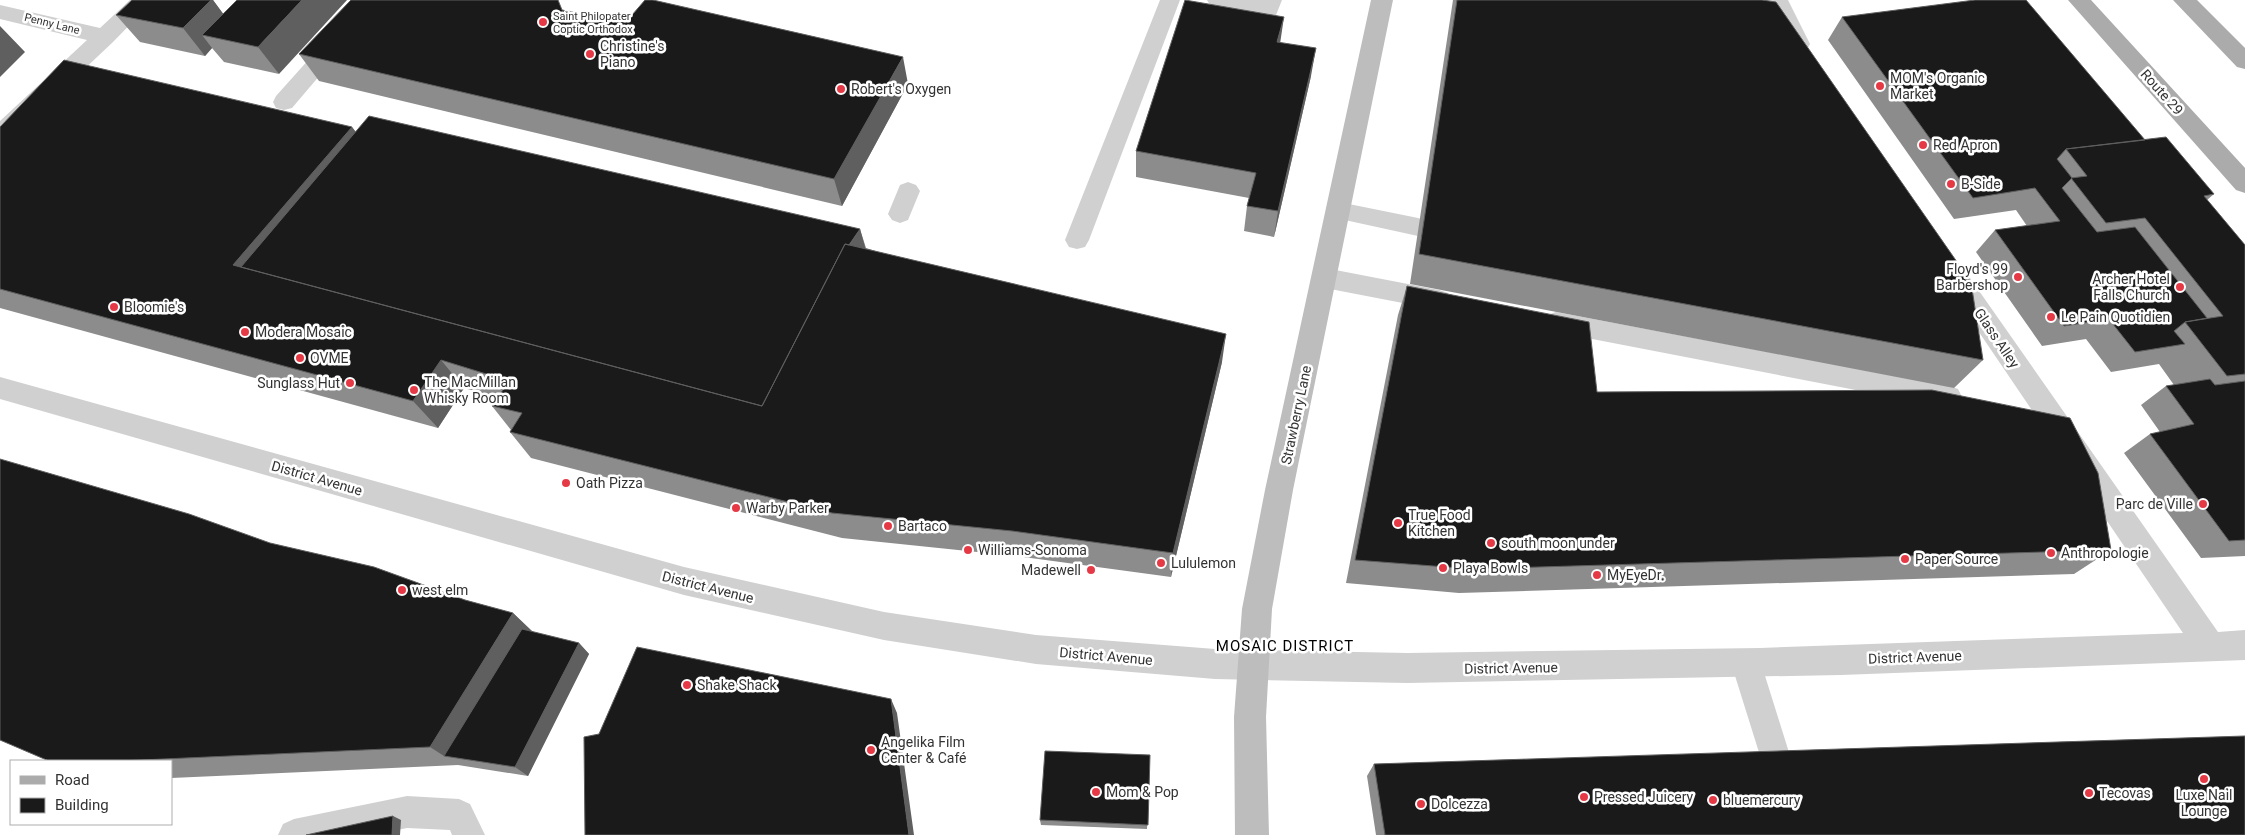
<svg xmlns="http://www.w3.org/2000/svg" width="2245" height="835" font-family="Roboto,sans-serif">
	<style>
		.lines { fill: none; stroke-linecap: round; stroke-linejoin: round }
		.lane { fill: #d0d0d0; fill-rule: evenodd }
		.street { fill: #d0d0d0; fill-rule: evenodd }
		.secondary { fill: #bdbdbd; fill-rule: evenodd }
		.primary { fill: #ababab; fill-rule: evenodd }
		.wall { fill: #8c8c8c }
		.shaded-wall { fill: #5f5f5f }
		.building { fill: #1a1a1a; stroke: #5f5f5f }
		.poi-dot { fill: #e63946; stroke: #fff; stroke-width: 2 }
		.labels { text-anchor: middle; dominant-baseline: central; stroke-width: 5; stroke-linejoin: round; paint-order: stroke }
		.far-poi-label { font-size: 11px; fill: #333; stroke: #fff; text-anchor: start }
		.far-street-label { font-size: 11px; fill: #333; stroke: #fff }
		.poi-label { font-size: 14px; fill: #333; stroke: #fff; text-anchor: start }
		.street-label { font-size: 14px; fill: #333; stroke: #fff }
		.neighbourhood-label { font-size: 15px; letter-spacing: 1px; fill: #000; stroke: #fff }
	</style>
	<rect width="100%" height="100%" fill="#fff"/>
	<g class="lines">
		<path class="lane" d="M362,0H384L292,108L284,110L276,108L273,102L276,96Z
			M1160,0H1180L1089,240L1085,247L1077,249L1069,247L1065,240Z
			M1207,0H1282L1276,15L1269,17L1217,7L1210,5Z
			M908,182L916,185L920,191L908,220L900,223L892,220L888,214L900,185Z
			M1339,202L1418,218L1426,221L1430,227L1426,233L1418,236L1331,217L1327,211L1331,205Z
			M1325,268L1439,290L1448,293L1451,300L1448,307L1439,310L1325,288L1316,285L1313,278L1316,271Z
			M1556,312L1949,386L1958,389L1962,397L1958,405L1949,408L1556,332L1547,329L1544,322L1547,315Z
			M1746,649L1756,653L1761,663L1792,762L1788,773L1777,777L1766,773L1762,762L1731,663L1736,653Z
			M407,796L459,799L470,804L485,835H452L450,830L407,828L372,835H278L283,824L294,819Z"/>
		<path class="street" d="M130,0H154L113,42L8,141L0,144V121L87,40L0,19V5L100,28Z
			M1766,0H1788L1810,44L1807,49L1799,52L1791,49Z
			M1954,265L1963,268L2218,632L2245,630V660L1841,675L1407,683L1215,679L1036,664L884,640L684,595L0,399V377L684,567L884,612L1036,635L1215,649L1407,653L1760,648L2183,633L1945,282L1941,275L1945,268Z"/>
		<path class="secondary" d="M1371,0H1393L1293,490L1272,609L1266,717L1269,835H1235L1234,717L1242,609L1265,490Z"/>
		<path class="primary" d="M2068,0H2091L2245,168V193L2236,190Z
			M2173,0H2197L2245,48V69L2237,67Z"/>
	</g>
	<path class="wall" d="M213,0L223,14L237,0L279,74L224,62L212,48L205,56L140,42L116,15Z
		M1453,0H1762L1983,360L1954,388L1410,284Z
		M562,10L908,84L842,206L319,81L299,54Z
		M1842,17L2145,140L2214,194L2207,200L2245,245V556L2201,558L2124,453L2150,434L2160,432L2141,405L2166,386L2174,385L2159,364L2111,372L2086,339L2042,346L1976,252L1995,230L2027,226L2016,210L1954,219L1828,40Z
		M1281,43L1311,76L1274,237L1244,231L1247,206L1249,198L1136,177V151Z
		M0,127H352L356,132L860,229L866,248L1222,362L1171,577L1016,556L842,538L531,458L510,432L511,430L492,406L497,398L464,388L438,428L0,308Z
		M1407,286L1597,392L2111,550L2074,574L1459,593L1346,583L1398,315Z
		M270,543L465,600L513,613L533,632L579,643L589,654L528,776L458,765L171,778V761H49Z
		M1150,755L1147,829L1041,825L1040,820Z
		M1374,764L2245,835H1376L1367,776Z"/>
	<path class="shaded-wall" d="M211,0H213L233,27L202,35L212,48L205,56L183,28Z
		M302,0H347L279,74L258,47Z
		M1284,17L1280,44L1277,42Z
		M0,26L25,52L0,77Z
		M1316,48L1311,76L1274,237L1278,211Z
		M903,57L908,84L842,206L834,179Z
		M352,127L375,159L275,280L233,265Z
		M860,229L867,254L847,249Z
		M1226,334L1222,362L1171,577L1173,553Z
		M441,360L464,388L438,428L413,401Z
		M513,613L536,635L444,756L430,747Z
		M579,643L589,654L528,776L515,767Z
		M891,699L897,713L914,835H909Z
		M393,816L401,820L400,835H392Z"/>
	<path class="building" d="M132,0H211L183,28L116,15Z
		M237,0H302L258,47L202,35Z
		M351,0H558L562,10L626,22L645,0H653L903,57L834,179L299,54Z
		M1185,0L1284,17L1277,42L1316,48L1278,211L1247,206L1256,173L1136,151Z
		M1457,0H1762L1776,2L1971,282L1983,360L1419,254Z
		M1975,0H2026L2145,140L2066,149L2057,159L2072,178L2062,188L2097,232L2135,227L2207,318L2185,322L2174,331L2185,344L2135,352L2109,319L2064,326L1995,230L2060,221L2035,188L1973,198L1842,17Z
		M64,60L352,127L233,265L762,406L845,244L1226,334L1173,553L1012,531L832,513L510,432L522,413L492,406L509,381L441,360L413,401L0,289V127Z
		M369,116L860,229L849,245L845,244L762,406L241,267Z
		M2166,137L2214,194L2204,196L2245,245V374L2227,376L2185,322L2223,316L2145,218L2106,223L2071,178L2087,176L2066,149Z
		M1407,286L1589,322L1597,392L1932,390L2070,418L2098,473L2111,550L1472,569L1355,560Z
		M2210,379L2215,385L2245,381V540L2229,541L2150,434L2194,424L2166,386Z
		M0,459L189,514L270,543L374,567L465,600L513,613L430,747L119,761H49L0,740Z
		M522,629L579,643L515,767L444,756Z
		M637,647L891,699L909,835H585L584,737L599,734Z
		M2245,736V835H1385L1374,764Z
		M1045,751L1150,755L1148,825L1040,820Z
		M393,816L392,835H306Z"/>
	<g class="poi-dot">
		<circle cx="543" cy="22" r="5"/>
		<circle cx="590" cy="54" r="5"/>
		<circle cx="1880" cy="86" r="5"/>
		<circle cx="841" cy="89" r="5"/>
		<circle cx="1923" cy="145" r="5"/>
		<circle cx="1951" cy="184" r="5"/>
		<circle cx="2018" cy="277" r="5"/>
		<circle cx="2180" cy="287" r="5"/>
		<circle cx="114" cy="307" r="5"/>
		<circle cx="2051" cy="317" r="5"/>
		<circle cx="245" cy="332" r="5"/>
		<circle cx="300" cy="358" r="5"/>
		<circle cx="350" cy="383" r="5"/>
		<circle cx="414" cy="390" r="5"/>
		<circle cx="566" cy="483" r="5"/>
		<circle cx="2203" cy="504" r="5"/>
		<circle cx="736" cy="508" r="5"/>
		<circle cx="1398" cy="523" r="5"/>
		<circle cx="888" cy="526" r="5"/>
		<circle cx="1491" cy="543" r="5"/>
		<circle cx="968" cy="550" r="5"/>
		<circle cx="2051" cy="553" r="5"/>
		<circle cx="1905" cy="559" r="5"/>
		<circle cx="1161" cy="563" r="5"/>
		<circle cx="1443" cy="568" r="5"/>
		<circle cx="1091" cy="570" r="5"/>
		<circle cx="1597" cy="575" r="5"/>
		<circle cx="402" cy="590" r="5"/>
		<circle cx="687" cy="685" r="5"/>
		<circle cx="871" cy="750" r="5"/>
		<circle cx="2204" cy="779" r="5"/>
		<circle cx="1096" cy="792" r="5"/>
		<circle cx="2089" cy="793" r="5"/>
		<circle cx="1584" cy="797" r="5"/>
		<circle cx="1713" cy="800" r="5"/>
		<circle cx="1421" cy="804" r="5"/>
	</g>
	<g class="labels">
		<g class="far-poi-label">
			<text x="553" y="16">Saint Philopater<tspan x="553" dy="13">Coptic Orthodox</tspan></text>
		</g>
		<g class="far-street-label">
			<text transform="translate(52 24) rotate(14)">Penny Lane</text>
		</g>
		<g class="poi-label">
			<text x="600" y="46">Christine's<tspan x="600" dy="16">Piano</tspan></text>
			<text x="1890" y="78">MOM's Organic<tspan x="1890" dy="16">Market</tspan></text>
			<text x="851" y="89">Robert's Oxygen</text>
			<text x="1933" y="145">Red Apron</text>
			<text x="1961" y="184">B-Side</text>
			<text x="2008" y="269" text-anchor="end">Floyd's 99<tspan x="2008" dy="16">Barbershop</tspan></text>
			<text x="2170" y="279" text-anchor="end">Archer Hotel<tspan x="2170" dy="16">Falls Church</tspan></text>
			<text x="124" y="307">Bloomie's</text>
			<text x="2061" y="317">Le Pain Quotidien</text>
			<text x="255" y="332">Modera Mosaic</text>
			<text x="310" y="358">OVME</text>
			<text x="424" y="382">The MacMillan<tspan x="424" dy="16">Whisky Room</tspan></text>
			<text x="340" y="383" text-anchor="end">Sunglass Hut</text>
			<text x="576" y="483">Oath Pizza</text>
			<text x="2193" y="504" text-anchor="end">Parc de Ville</text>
			<text x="746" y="508">Warby Parker</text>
			<text x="1408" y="515">True Food<tspan x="1408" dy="16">Kitchen</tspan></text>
			<text x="898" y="526">Bartaco</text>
			<text x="1501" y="543">south moon under</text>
			<text x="978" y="550">Williams-Sonoma</text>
			<text x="2061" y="553">Anthropologie</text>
			<text x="1915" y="559">Paper Source</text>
			<text x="1171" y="563">Lululemon</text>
			<text x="1453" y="568">Playa Bowls</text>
			<text x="1081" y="570" text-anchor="end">Madewell</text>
			<text x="1607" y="575">MyEyeDr.</text>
			<text x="412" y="590">west elm</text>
			<text x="697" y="685">Shake Shack</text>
			<text x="881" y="742">Angelika Film<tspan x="881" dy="16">Center &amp; Café</tspan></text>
			<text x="1106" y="792">Mom &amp; Pop</text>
			<text x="2099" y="793">Tecovas</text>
			<text x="2204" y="795" text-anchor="middle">Luxe Nail<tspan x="2204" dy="16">Lounge</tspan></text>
			<text x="1594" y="797">Pressed Juicery</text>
			<text x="1723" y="800">bluemercury</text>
			<text x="1431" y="804">Dolcezza</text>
		</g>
		<g class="street-label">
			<text transform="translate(2162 92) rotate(48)">Route 29</text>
			<text transform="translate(1997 338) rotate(56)">Glass Alley</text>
			<text transform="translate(1296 415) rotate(-78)">Strawberry Lane</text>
			<text transform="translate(317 478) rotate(16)">District Avenue</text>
			<text transform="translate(708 587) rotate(14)">District Avenue</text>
			<text transform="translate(1106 656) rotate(5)">District Avenue</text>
			<text transform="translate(1915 657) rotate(-2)">District Avenue</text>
			<text transform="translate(1511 668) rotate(-1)">District Avenue</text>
		</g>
		<g class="neighbourhood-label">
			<text x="1285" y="646">MOSAIC DISTRICT</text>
		</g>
	</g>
	<rect x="10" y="760" width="162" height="65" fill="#ffffff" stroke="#adadad"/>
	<rect x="20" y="776" width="25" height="8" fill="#ababab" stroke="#adadad"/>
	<text x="55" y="785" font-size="15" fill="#333333">Road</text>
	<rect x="20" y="798" width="25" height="15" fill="#1a1a1a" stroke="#adadad"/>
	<text x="55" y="810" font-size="15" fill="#333333">Building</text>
</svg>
